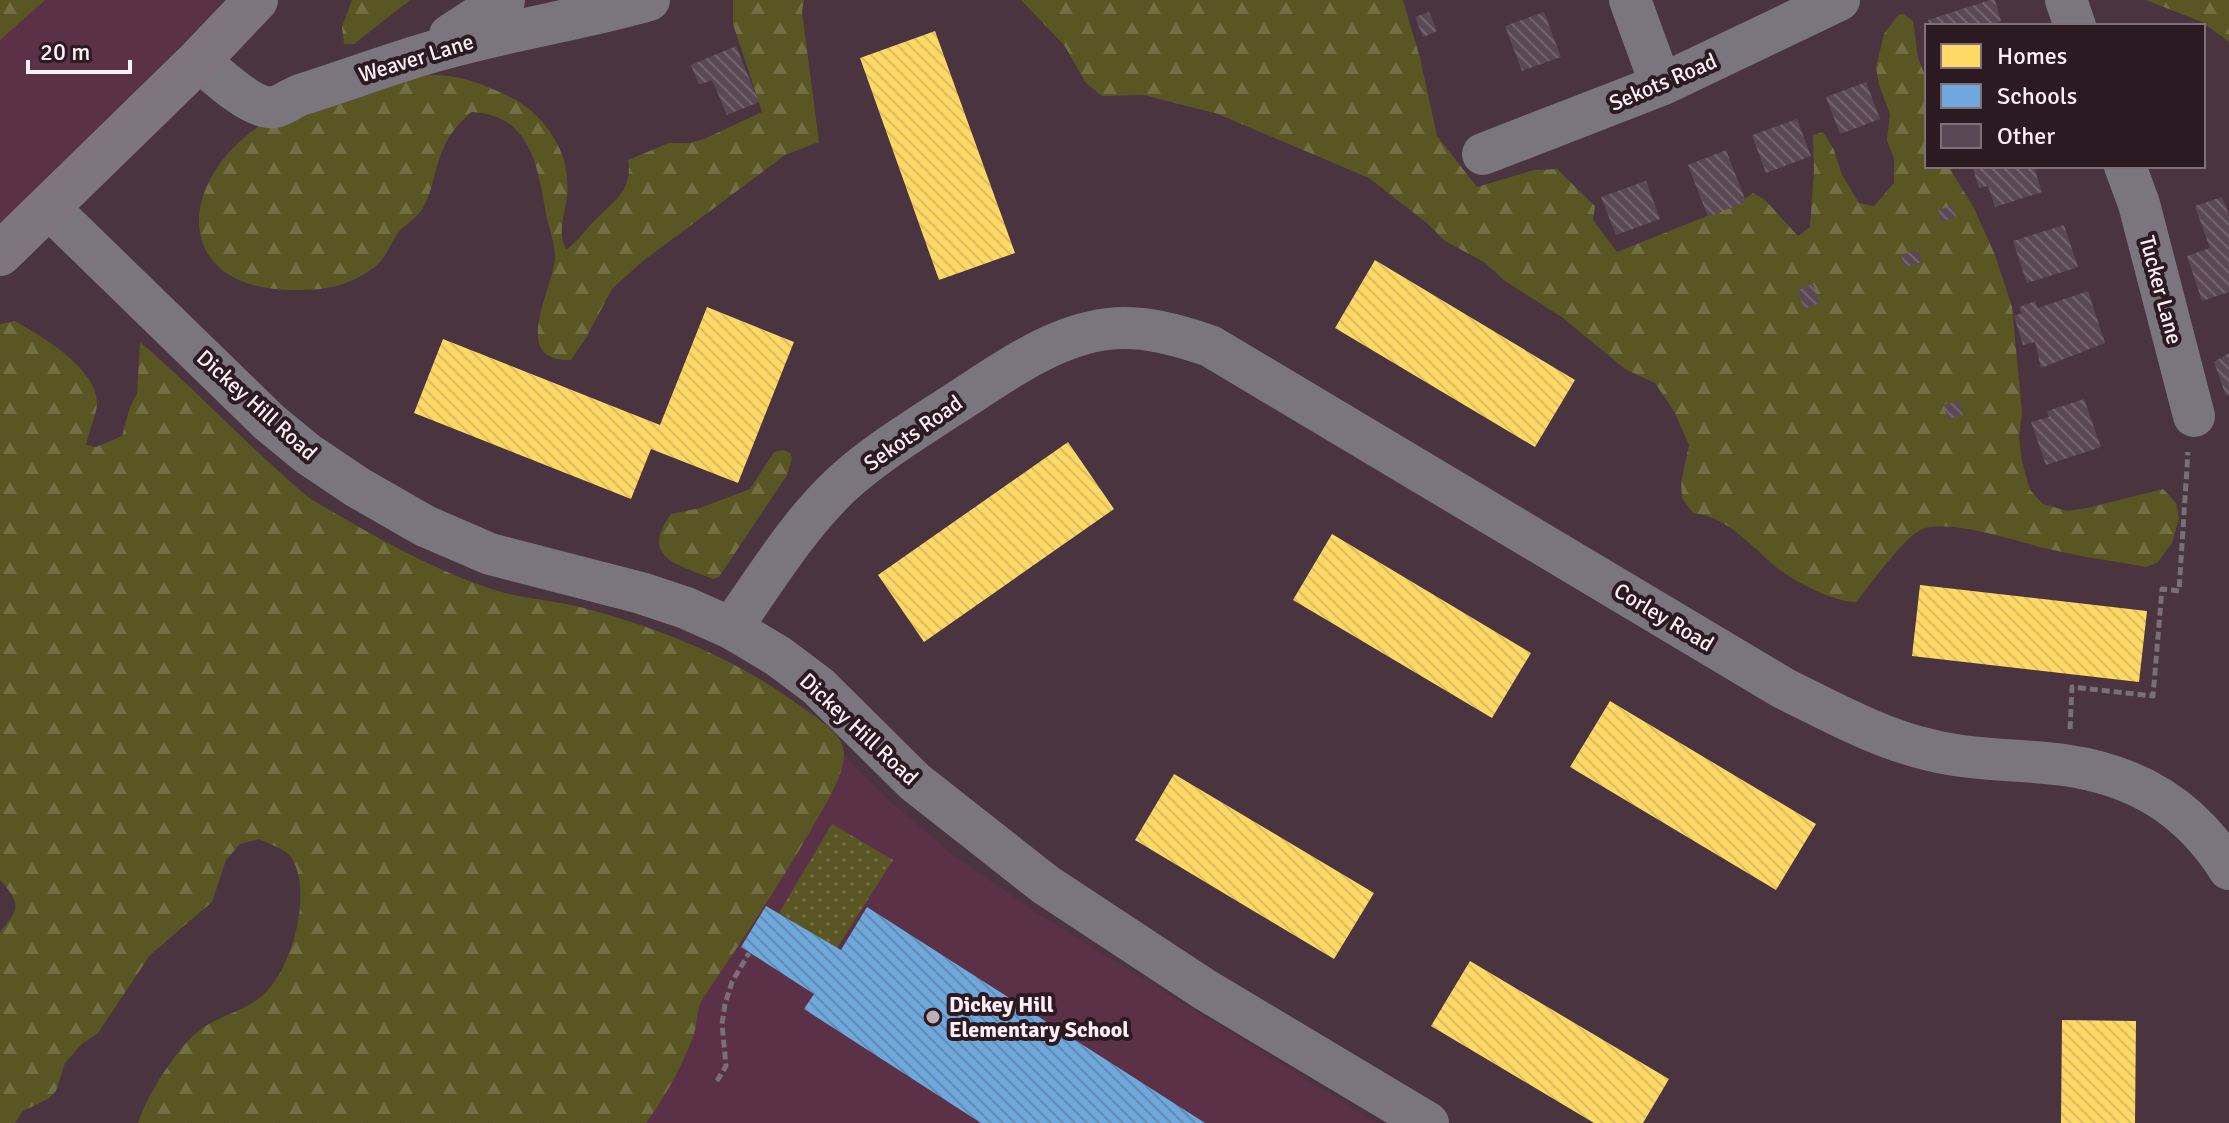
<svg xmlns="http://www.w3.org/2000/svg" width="2229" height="1123" font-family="Signika,sans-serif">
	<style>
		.built { fill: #5b3148 }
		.forest { fill: url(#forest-firs) }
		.park { fill: url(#park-dots) }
		.homes { fill: url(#homes-back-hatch) }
		.schools { fill: url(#schools-back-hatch) }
		.building { fill: url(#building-back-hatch) }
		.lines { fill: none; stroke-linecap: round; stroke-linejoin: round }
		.path { stroke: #796f76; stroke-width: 5; stroke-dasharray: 8 4; stroke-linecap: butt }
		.minor { stroke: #7b757d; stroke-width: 42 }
		.major { stroke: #7f757f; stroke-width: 44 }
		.poi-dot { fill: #bfaeb6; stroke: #2c1a23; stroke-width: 3 }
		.labels { text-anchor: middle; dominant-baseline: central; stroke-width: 8; stroke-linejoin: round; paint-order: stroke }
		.street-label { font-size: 22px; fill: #ffeff6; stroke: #2c1a23 }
		.poi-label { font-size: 22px; font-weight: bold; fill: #ffeff6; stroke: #2c1a23; text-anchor: start }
	</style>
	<defs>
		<pattern id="forest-firs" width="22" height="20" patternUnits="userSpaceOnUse" patternTransform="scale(2)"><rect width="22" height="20" fill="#5a5624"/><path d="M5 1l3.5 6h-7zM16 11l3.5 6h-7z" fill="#736f44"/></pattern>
		<pattern id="park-dots" width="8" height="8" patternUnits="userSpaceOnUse" patternTransform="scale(2)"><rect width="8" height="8" fill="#5a5624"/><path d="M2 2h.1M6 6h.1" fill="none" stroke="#736f44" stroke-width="1.8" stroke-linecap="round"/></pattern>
		<pattern id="homes-back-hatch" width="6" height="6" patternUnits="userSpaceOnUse" patternTransform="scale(2)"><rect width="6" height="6" fill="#ffd966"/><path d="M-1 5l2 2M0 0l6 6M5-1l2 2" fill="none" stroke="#dbbc60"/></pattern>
		<pattern id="schools-back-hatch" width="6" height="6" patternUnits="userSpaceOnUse" patternTransform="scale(2)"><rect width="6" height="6" fill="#6fa8dc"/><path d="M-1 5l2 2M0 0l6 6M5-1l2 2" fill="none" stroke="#648bb0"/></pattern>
		<pattern id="building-back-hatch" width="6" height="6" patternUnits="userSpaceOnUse" patternTransform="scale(2)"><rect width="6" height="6" fill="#5b4855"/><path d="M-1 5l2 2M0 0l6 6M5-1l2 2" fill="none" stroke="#74636e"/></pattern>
	</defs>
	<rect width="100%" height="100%" fill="#49343f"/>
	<path class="built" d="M0,0H223L184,43L0,222Z
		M826,738L883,795L952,854L1034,911L1377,1123H597Z"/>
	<path class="forest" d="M0,0H45L0,40Z
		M352,0H410L354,44H344L342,27Z
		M733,0H804L802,12L819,142L785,155L643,261L612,289L586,338L571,360C507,362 555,287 555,256C555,243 549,228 546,214C538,166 530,114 471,112C461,122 451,131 445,145C435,164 434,188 423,208C416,220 400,226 394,239C385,255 386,259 369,271C348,286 324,290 299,290C168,293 174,176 269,120C316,105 385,74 434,75C460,75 486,85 510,97C534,108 556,134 564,160C567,173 569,190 566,203C563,220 558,233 566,250C580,239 586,229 597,218C616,200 633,188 628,160L669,143H690L704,139L762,112L733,24Z
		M1021,0H1403L1420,58L1437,136L1477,187L1534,170L1557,169L1595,206L1593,220L1617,252L1737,204L1753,193L1765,200L1798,236L1810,227L1814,170L1813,135L1823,132L1834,150L1842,175L1859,203L1874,206L1894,183V159L1887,140L1890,114L1879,85L1876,67L1884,34L1898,15L1904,14L1913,21L1918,58L1927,80V166H1948L1974,208L1995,255L2012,307L2022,413L2019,436L2022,462L2030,490L2043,504L2067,511L2087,508L2163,489L2176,503L2179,518L2172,543L2157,563L2146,567C2114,561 2081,557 2049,549C2018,542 1950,518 1922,529C1904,537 1870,585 1856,602C1833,602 1795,582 1776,567C1752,547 1727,516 1693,513L1682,498L1681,482L1689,445L1674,411L1655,383L1625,369L1563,318L1505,281L1484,262L1445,241L1428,224L1369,178L1218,114L1144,95L1102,96L1086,83L1064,45Z
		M2146,0H2229V42L2202,22Z
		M15,321C41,336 97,368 97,403C97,414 88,433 86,445L96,447L122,436L130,407L137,394L140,342C196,390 246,444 302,492C313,502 327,508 340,516C391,546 447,576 505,593C530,599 555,601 580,607C660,628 736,658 803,708C815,717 839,731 843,747C849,770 823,808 812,828C779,886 740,943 703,998C696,1009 698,1022 694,1034C683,1065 665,1097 646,1123H138C147,1095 179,1043 204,1027C224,1014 251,1009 268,990C293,963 313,890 291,857C285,849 269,844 259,839L240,844L226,860L212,902L150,955L98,1033L82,1044L65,1063L56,1091L48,1099L23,1111L15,1123H0V932C20,909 21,903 0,880V324Z
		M784,450L790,453L792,458L787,475L719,577L713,579C678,564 639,559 671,514L700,508L750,489L774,452Z"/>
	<path class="park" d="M832,824L893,860L837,948L779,913Z"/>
	<path class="homes" d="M935,31L1015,253L939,280L860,58Z
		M1375,260L1575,380L1535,447L1335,328Z
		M707,307L794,342L738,483L651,449L631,499L414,413L443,339L660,425Z
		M1068,442L1114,509L924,642L878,575Z
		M1332,534L1531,653L1492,718L1293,600Z
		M1920,585L2147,611L2139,682L1912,656Z
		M1610,701L1816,824L1776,890L1570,767Z
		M1174,774L1374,893L1334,959L1135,840Z
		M1470,961L1669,1079L1643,1123H1594L1431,1026Z
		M2062,1020L2136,1021L2135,1123H2061Z"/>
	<path class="schools" d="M766,906L841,950L867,907L1205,1123H981L804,1009L814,994L741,947Z"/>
	<path class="building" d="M1990,0H1995L2001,21L1990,26H1930L1928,20Z
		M1429,12L1437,31L1423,37L1415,17Z
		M1544,12L1561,57L1522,71L1505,26Z
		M736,46L759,102L727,115L712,80L699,85L691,65Z
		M1866,82L1880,119L1840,134L1826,97Z
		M1797,119L1811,156L1766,173L1752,135Z
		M1726,150L1746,202L1708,217L1688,165Z
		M1978,166H2047L2035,170L2042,192L1995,207L1988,186L1979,188L1973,168Z
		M1646,181L1660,219L1616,235L1601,197Z
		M2222,197L2229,215V292L2202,301L2187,256L2210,248L2195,206Z
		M1953,205L1956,217L1941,222L1938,210Z
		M2064,225L2078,267L2027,283L2013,241Z
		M1918,250L1922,262L1905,267L1901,255Z
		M1813,284L1820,303L1804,309L1798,290Z
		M2088,291L2105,343L2041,368L2035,342L2023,345L2014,316L2022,313L2019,307L2035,301L2038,308Z
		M2229,353V395L2226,396L2214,362Z
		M2084,399L2101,447L2046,465L2031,422L2049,417L2047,411Z
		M1959,401L1963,415L1948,419L1943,405Z"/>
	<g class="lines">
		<path class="path" d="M2070,729L2072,687L2153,696L2162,589L2179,591L2188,452
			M717,1081L726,1066L722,1024L725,1004L732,982L749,953"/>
		<path class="minor" d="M1630,0L1661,85
			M2066,0L2075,26
			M450,35L504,0
			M199,60C215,74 253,111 275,107C284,105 293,97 303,94C341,82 379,68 418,56C494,32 572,22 649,0
			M1483,154L1661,85L1839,0
			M2125,166L2139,204L2194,416
			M49,208L269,422L308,454L357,487L425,526L490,554L641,593L686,608L731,628L778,656L818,686L915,782L1046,885L1204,989L1428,1123
			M731,628C766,579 798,525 842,484C875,454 914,430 951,406C1000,375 1050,336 1108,329C1143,325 1178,335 1210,346L1783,688C1830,711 1878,738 1930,750C1974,761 2019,759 2064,765C2136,775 2190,807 2229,869"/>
		<path class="major" d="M0,254L199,60L256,0"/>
	</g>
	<circle class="poi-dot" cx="933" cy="1017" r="8"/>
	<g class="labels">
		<g class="street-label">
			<text transform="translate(416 58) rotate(-17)">Weaver Lane</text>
			<text transform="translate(1663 82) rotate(-23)">Sekots Road</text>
			<text transform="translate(2161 290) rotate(75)">Tucker Lane</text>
			<text transform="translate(257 405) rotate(42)">Dickey Hill Road</text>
			<text transform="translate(913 433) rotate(-35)">Sekots Road</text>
			<text transform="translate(1664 617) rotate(31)">Corley Road</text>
			<text transform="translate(859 729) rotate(43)">Dickey Hill Road</text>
		</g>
		<g class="poi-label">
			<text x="949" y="1004">Dickey Hill<tspan x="949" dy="25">Elementary School</tspan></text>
		</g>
	</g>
	<rect x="1925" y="24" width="280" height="144" fill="#2c1a23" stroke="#806f77" stroke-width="2"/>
	<rect x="1941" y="44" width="40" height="24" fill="#ffd966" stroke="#806f77" stroke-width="2"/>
	<text x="1997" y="64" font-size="24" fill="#ffeff6">Homes</text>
	<rect x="1941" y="84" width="40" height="24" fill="#6fa8dc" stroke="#806f77" stroke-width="2"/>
	<text x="1997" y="104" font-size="24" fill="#ffeff6">Schools</text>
	<rect x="1941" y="124" width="40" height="24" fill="#5b4855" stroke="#806f77" stroke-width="2"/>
	<text x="1997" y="144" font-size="24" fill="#ffeff6">Other</text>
	<path d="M28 60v12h102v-12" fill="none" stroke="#ffeff6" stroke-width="4"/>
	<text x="40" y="60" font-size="24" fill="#ffeff6" stroke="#2c1a23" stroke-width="6" paint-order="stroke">20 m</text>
</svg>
